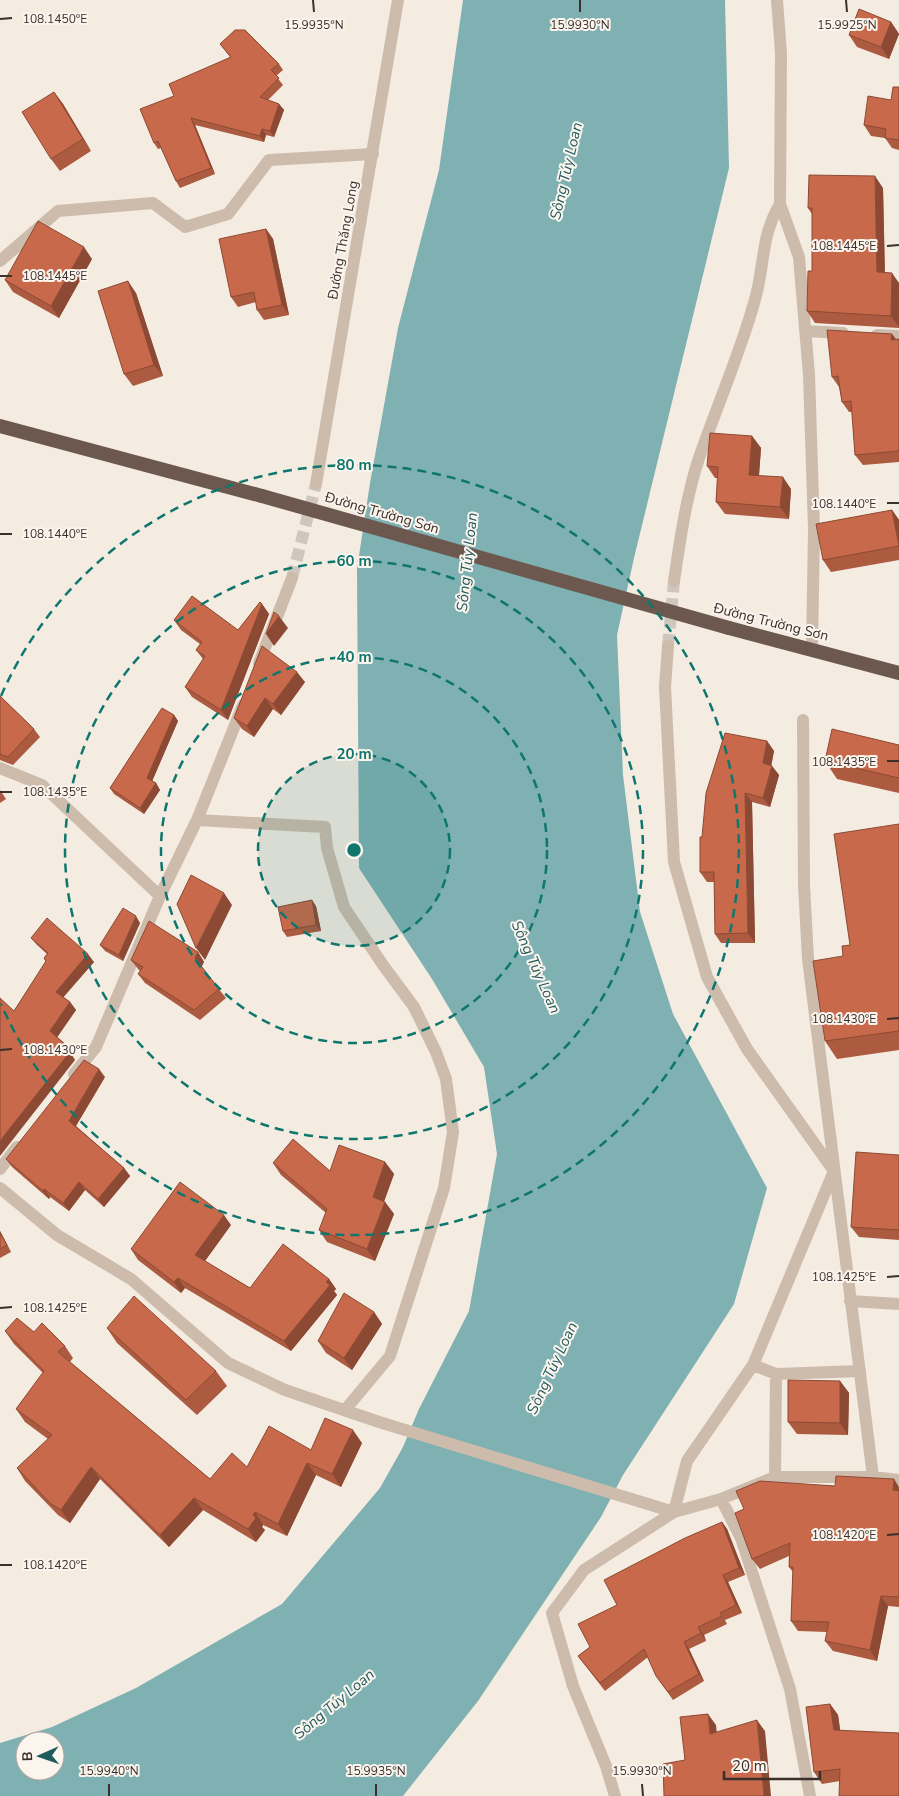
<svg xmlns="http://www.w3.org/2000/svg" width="899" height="1796" font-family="'Nunito Sans',sans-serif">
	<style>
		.water { fill: #7fb0b2; fill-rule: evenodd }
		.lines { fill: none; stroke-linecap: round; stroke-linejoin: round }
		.minor-tunnel { stroke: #cfc6bd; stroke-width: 12; stroke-dasharray: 12 6; stroke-linecap: butt }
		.minor { stroke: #cdbbac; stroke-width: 12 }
		.tertiary { stroke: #cdbbac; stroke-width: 12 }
		.trunk { stroke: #6c584f; stroke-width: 14 }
		.trunk-bridge { stroke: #6c584f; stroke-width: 14 }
		.wall { fill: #ac5a40 }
		.shaded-wall { fill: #8c4a34 }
		.building { fill: #c8694b; stroke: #8c4a34 }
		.ticks { fill: none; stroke: #3b302b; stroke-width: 2 }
		.ring { fill: none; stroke: #0f766e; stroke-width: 2.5; stroke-dasharray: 9 6 }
		.labels { text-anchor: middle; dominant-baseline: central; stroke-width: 4; stroke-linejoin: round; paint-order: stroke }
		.street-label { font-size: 14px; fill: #3b302b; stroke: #fbf5ee }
		.water-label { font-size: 15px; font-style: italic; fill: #1f5a5e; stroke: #fbf5ee }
		.ticks-label { font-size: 12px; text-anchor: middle; fill: #3b302b; stroke: #fbf5ee; stroke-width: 4; stroke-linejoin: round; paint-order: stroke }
		.centre { fill: #0f766e; stroke: #fbf5ee; stroke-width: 2.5 }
		.ring-label { font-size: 15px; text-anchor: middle; font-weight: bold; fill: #0f766e; stroke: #fbf5ee; stroke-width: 4; stroke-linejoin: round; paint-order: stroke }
	</style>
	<rect width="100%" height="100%" fill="#f4ebe1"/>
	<path class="water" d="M463,0H725L729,168L634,558L617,635L623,775L640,912L673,1014L767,1188L734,1304L623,1475L601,1517L478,1701L403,1796H0V1743L52,1727L136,1688L282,1604L380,1488L403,1447L419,1409L469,1311L497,1154L484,1067L432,979L359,868L357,569L370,483L398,328L439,170ZM25,1741H55V1771H25Z"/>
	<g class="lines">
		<path class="minor-tunnel" d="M292,578L316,484
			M668,646L674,581"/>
		<path class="minor" d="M777,0L781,53L780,204L799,257L809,375L814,529L812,649
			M0,261L58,211L153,203L185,227L228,214L269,160L373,154
			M805,331L843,333
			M877,335L899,336
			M674,581C680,541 686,497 699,458C717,406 739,356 754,303C765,268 760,237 780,204
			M259,663L292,578
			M803,720L804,885L808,959L873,1477
			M0,768L42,785L160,896
			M197,820L325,827L327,848L344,907L383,965L414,1007L436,1052L446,1079L453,1132L444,1188L390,1356L345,1410
			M74,1074L96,1047L160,896L197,820L243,705
			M0,1169L17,1147
			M0,1188L57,1235L131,1279L228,1363L285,1390L379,1422L674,1512L687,1461L753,1365L834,1171L747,1049L707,977L674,862L665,687L668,646
			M850,1301L899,1304
			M753,1365L776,1374L860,1371
			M775,1477L776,1374
			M721,1499L741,1538L790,1689L810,1796
			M615,1796L606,1766L573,1686L552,1613L584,1570L674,1512L721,1499L775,1477H873L899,1480"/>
		<path class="tertiary" d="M316,484L398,0"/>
		<path class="trunk" d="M0,426L262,496
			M729,628L899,673"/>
		<path class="trunk-bridge" d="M262,496L729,628"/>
	</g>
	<path class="wall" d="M891,22L899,34L889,59L857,47L849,35Z
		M220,44L279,64L283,70L276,76L283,85L268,100L279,104L284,110L274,137L266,135L264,142L195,125L215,174L180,188L176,181L161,148L158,149L154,143L174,96L230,57Z
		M899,87V150L892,148L885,138L871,136L864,125L891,100Z
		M54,92L63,104L91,151L60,171L51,159Z
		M883,188L885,273L899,283V328L815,323L807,311L812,271V214L808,208Z
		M266,229L273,239L289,315L264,320L257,310L256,302L238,307L231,297Z
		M92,259L59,318L13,292L5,280Z
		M136,293L163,376L133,386L124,374Z
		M892,334L896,339H899V462L863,465L855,455L852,412H849L842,402L839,387L832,377Z
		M752,436L761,448L759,476L791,489L789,519L725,514L716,502L718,478H715L707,466Z
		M892,510L899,520V560L831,572L823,560Z
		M262,604L269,614L228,720L192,697L185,687L203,659L196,650L200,644L181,630L174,620L238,630Z
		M262,646L305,682L281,715L273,709L254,737L242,729L234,718Z
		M0,696L34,729L40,737L13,765L0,760Z
		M174,715L178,721L152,781L156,783L160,790L144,814L114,794L110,788Z
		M767,741L774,751L771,765L779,775L770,807L752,802L755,943H721L715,934L714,882H707L700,872L702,837Z
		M899,745V793L837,779L825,761Z
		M0,790L6,799L0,803Z
		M899,824V1050L837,1059L825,1041L843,956L850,945Z
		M316,906L321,931L287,937L283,931Z
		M140,923L123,961L105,951L100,945Z
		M31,938L94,962L63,997L70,1002L76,1010L57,1037L66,1045L72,1053L71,1054L75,1060L14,1011L46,962L44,958L47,954L37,945Z
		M198,952L204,962L201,967L226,998L200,1020L145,983L138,974L140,971L138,969L131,960Z
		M105,1077L76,1126L124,1168L130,1176L104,1207L85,1190L69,1211L50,1197L49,1199L12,1167L6,1159Z
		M899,1155V1240L859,1237L851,1227Z
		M385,1162L394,1174L384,1202H385L394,1214L375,1261L327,1242L319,1230L326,1213L281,1175L273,1163L330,1171Z
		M231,1225L205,1261L250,1288L329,1279L336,1289L334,1291L337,1295L291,1351L185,1288L181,1293L138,1260L131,1249Z
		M0,1231L11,1252L0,1258Z
		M374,1312L382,1324L352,1370L326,1353L318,1341Z
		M107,1328L216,1371L227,1386L197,1415L117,1343Z
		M5,1331L34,1332L65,1346L73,1358L70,1362L210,1479L247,1467L311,1450L362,1443L341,1487L316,1475L287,1536L263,1525L262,1527L265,1530L256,1542L203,1510L169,1547L100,1479L70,1523L58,1515L25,1481L17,1468L48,1439L25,1422L16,1409L43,1373L14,1344Z
		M840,1381L849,1393L848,1435L797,1434L788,1422Z
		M835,1486L899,1487V1607L888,1606L877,1661L833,1651L825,1641L827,1632L798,1631L791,1621L793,1572L789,1567V1556L760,1569L752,1559Z
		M722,1522L727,1529L745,1575L728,1582L742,1613L725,1620L727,1624L704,1635L706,1641L689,1649L704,1681L673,1700L656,1676L648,1657L605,1691L578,1656L590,1647L617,1605Z
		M830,1704L838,1715L840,1731L899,1733L840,1781L822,1784L814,1772Z"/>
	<path class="shaded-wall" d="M891,22L899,34L889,59L881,47Z
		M54,92L63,104L91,151L83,139Z
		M279,104L284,110L274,137L270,131Z
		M191,118L195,125L215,174L211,168Z
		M262,129L266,135L264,142L260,136Z
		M875,176L883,188L885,284L877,272Z
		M266,229L273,239L289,315L282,305Z
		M84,247L92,259L59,318L51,306Z
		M892,273L899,283V327L891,316Z
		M128,281L136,293L163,376L154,365Z
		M892,334L899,344L891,340Z
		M752,436L761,448L758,487L749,475Z
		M783,477L791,489L789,519L780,507Z
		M892,510L899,520V546Z
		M262,604L269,614L228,720L221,710Z
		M279,616L288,628L274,646L266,634Z
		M297,672L305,682L281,715L273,704Z
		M265,698L273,709L254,737L247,726Z
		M174,715L178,721L151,784L147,778Z
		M767,741L774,751L770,773L763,763Z
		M772,766L779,775L770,807L763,798Z
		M156,783L160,790L144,814L140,808Z
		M745,793L752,802L755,943L748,933Z
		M224,893L232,905L205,960L196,948Z
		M312,900L316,906L321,931L316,925Z
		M136,916L140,923L123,961L119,955Z
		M198,952L204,962L201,968L195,958Z
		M88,954L94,962L61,1000L56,992Z
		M70,1002L76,1010L56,1039L50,1031Z
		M66,1045L72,1053L71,1054L75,1060L0,1156V1141Z
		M99,1069L105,1077L74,1129L69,1121Z
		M385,1162L394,1174L381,1209L373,1197Z
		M124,1168L130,1176L104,1207L98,1199Z
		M79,1182L85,1190L69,1211L63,1203Z
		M44,1189L50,1197L49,1199L43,1191Z
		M385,1202L394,1214L375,1261L367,1249Z
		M224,1215L231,1225L202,1265L195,1255Z
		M0,1231L11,1252L0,1233Z
		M178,1278L185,1288L181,1293L174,1282Z
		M329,1279L336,1289L334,1291L337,1295L291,1351L284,1341Z
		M374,1312L382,1324L352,1370L344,1358Z
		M840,1381L849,1393L848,1435L840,1423Z
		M353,1430L362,1443L341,1487L332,1474Z
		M307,1463L316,1475L287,1536L278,1524Z
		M91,1467L100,1479L70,1523L61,1510Z
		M894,1479L899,1487V1499L893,1490Z
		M194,1498L203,1510L169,1547L160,1535Z
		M255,1512L263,1525L262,1527L265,1530L256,1542L248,1529Z
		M722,1522L727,1529L745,1575L739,1568Z
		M723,1575L728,1582L742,1613L736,1605Z
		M881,1596L888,1606L877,1661L870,1650Z
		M698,1627L704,1635L706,1641L701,1633Z
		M684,1642L689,1649L704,1681L699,1674Z
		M830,1704L838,1715L842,1742L834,1730Z
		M708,1714L716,1725L718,1745L710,1734Z
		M757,1720L765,1731L771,1796H764Z"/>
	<path class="building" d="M859,9L891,22L881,47L849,35Z
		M235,30H245L279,64L271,70L279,78L260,97L279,104L270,131L262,129L260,136L191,118L211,168L176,181L158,141L154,143L140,109L174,96L169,84L231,57L220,44Z
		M893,87H899V140L885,138L886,129L864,125L868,96L891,100Z
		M54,92L83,139L51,159L22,112Z
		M809,175L875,176L877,272L892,273L891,316L807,311L808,271H812V208H808Z
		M38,221L84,247L51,306L5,280Z
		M266,229L282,305L257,310L254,292L231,297L219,239Z
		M128,281L154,365L124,374L98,291Z
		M827,330L892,334L891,340L899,339V451L855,455L851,401L842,402L838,376L832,377Z
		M710,433L752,436L749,475L783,477L780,507L716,502L718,467L707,466Z
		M892,510L899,546L823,560L816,524Z
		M192,596L238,630L260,602L262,604L221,710L185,687L205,656L196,650L202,642L174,620Z
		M274,612L279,616L266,634Z
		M262,646L297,672L273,704L265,698L247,726L234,718Z
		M0,696L34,729L8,757L0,754Z
		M162,708L174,715L147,778L156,783L140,808L110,788Z
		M832,729L899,745V778L825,761Z
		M725,733L767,741L763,763L772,766L763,798L745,793L748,933L715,934L714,872H700V837H702L706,793Z
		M899,824V1031L825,1041L813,961L843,956L842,946L850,945L834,834Z
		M191,875L224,893L196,948L177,904Z
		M312,900L316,925L283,931L278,907Z
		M123,908L136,916L119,955L100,945Z
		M47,918L88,954L56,992L70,1002L50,1031L66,1045L63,1048L70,1052L0,1141V998L14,1011L46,961L44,958L48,953L31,938Z
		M149,921L198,952L195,958L219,989L194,1010L138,974L143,967L131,960Z
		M84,1060L99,1069L69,1121L124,1168L98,1199L79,1182L63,1203L44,1189L43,1191L6,1159Z
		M293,1139L330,1171L339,1145L385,1162L373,1197L385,1202L367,1249L319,1230L327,1209L273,1163Z
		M856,1152L899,1155V1230L851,1227Z
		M180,1182L224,1215L195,1255L250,1288L283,1244L329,1279L326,1282L330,1285L284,1341L178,1278L174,1282L131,1249Z
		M0,1233L7,1245L0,1249Z
		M344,1293L374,1312L344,1358L318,1341Z
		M134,1296L216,1371L186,1400L107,1328Z
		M17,1318L34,1332L42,1323L65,1346L58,1352L210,1479L232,1453L247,1467L269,1426L311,1450L325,1418L353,1430L332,1474L307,1463L278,1524L255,1512L253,1515L256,1518L248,1529L194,1498L160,1535L91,1467L61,1510L50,1503L17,1468L52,1435L16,1409L44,1371L5,1331Z
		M788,1380L840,1381V1423L788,1422Z
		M836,1476L894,1479L893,1490L899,1491V1597L881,1596L870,1650L825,1641L829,1622L791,1621L793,1567H789L790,1543L752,1559L735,1513L744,1509L736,1491L760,1481L835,1486Z
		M722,1522L739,1568L723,1575L736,1605L720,1613L722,1616L698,1627L701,1633L684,1642L699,1674L668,1692L656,1676L644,1649L600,1683L578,1656L590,1647L578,1624L617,1605L604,1580L685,1538Z
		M830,1704L834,1730L899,1733V1796H839L840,1769L814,1772L806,1707Z
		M708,1714L710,1734L757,1720L764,1796H664L663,1764L685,1760L680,1717Z"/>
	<path class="ticks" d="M313,0L314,12M580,0V12M846,0L847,12M0,19L12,18M887,246L899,245M0,276H12M887,503H899M0,534H12M887,761H899M0,792H12M887,1019L899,1018M0,1050L12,1049M887,1277L899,1276M0,1308L12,1307M887,1535L899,1534M0,1565H12M109,1784V1796M376,1784V1796M642,1784L643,1796"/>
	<circle cx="354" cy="850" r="96" fill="#0f766e" fill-opacity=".12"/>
	<g class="ring">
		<circle cx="354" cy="850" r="96"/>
		<circle cx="354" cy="850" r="193"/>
		<circle cx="354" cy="850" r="289"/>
		<path d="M1 696A385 385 0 1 1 1 1004"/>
	</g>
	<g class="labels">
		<g class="street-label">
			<text transform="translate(343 240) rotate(-80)">Đường Thăng Long</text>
			<text transform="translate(382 513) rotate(16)">Đường Trường Sơn</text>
			<text transform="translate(771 622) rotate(14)">Đường Trường Sơn</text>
		</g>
		<g class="water-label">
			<text transform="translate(566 171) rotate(-77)">Sông Túy Loan</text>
			<text transform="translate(467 562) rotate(-84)">Sông Túy Loan</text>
			<text transform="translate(536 967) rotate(66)">Sông Túy Loan</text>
			<text transform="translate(552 1368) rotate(-65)">Sông Túy Loan</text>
			<text transform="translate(334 1704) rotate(-40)">Sông Túy Loan</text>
		</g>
	</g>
	<g class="ticks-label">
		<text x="55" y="23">108.1450°E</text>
		<text x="314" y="29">15.9935°N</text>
		<text x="580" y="29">15.9930°N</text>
		<text x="847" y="29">15.9925°N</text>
		<text x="844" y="250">108.1445°E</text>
		<text x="55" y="280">108.1445°E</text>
		<text x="844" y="508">108.1440°E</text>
		<text x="55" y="538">108.1440°E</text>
		<text x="844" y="766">108.1435°E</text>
		<text x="55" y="796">108.1435°E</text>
		<text x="844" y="1023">108.1430°E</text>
		<text x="55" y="1054">108.1430°E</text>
		<text x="844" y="1281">108.1425°E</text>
		<text x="55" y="1312">108.1425°E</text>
		<text x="844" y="1539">108.1420°E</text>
		<text x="55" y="1569">108.1420°E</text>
		<text x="109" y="1775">15.9940°N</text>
		<text x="376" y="1775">15.9935°N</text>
		<text x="642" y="1775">15.9930°N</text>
	</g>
	<circle cx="354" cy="850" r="8" class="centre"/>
	<g class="ring-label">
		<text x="354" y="470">80 m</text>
		<text x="354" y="566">60 m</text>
		<text x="354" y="662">40 m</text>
		<text x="354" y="759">20 m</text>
	</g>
	<g transform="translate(40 1756) rotate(268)"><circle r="24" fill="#fbf5ee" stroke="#aea6a0"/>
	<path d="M0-4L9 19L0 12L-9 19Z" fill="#1f5a5e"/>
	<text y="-8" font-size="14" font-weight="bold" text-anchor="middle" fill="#3b302b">B</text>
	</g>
	<path d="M724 1771v8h96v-8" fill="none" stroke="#3b302b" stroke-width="2.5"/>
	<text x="732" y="1771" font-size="15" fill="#3b302b" stroke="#fbf5ee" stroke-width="4" paint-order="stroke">20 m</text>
</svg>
